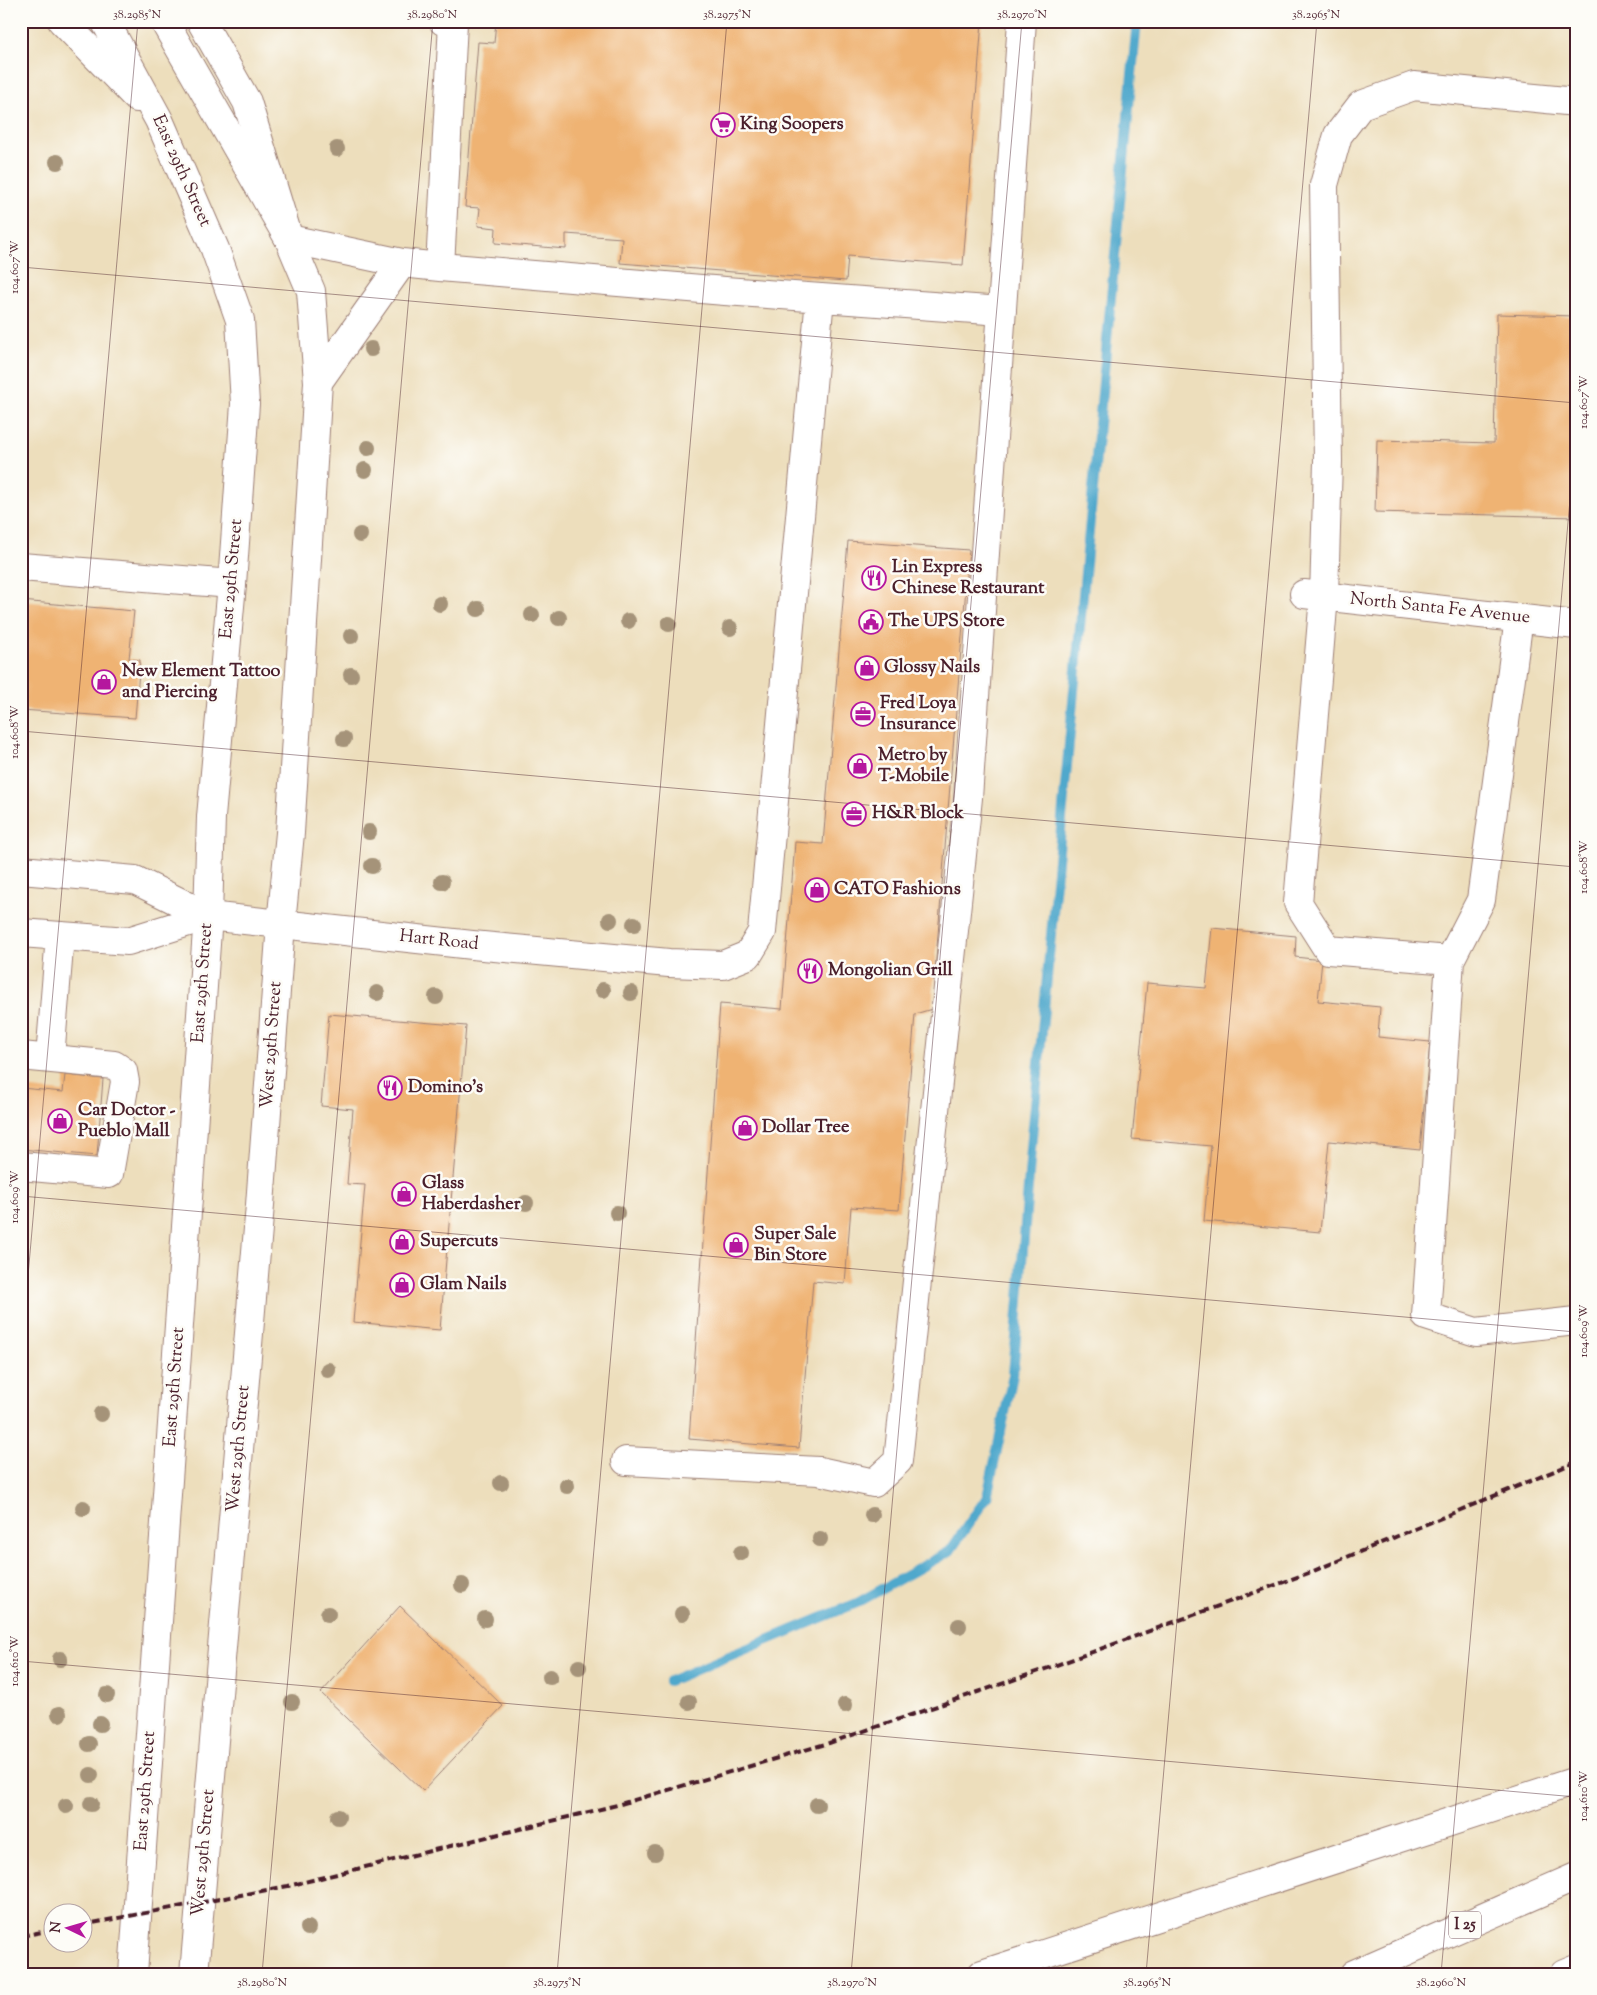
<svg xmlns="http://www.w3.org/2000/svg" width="1597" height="1995" font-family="'Sorts Mill Goudy',serif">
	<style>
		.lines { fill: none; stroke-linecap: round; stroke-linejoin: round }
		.stream { stroke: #4fa8cc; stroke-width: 10 }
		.building { fill: #efb373 }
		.minor-casing { stroke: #9c7e74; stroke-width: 30 }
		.major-casing { stroke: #9c7e74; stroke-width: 30 }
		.highway-casing { stroke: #9c7e74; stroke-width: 30 }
		.minor { stroke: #fff; stroke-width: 28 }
		.major { stroke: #fff; stroke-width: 28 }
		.highway { stroke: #fff; stroke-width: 28 }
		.rail { stroke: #4a1f2b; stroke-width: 4; stroke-dasharray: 8 4; stroke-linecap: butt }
		.tree { fill: #a59379 }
		.ticks { fill: none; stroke: #4a1f2b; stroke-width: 1; stroke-opacity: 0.45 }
		.labels { text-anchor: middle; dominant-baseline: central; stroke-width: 5; stroke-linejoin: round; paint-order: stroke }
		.shield { fill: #fdfcf7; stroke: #806168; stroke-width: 1 }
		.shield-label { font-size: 16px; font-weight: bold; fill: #4a1f2b }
		.poi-label { font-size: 18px; font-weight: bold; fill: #4a1f2b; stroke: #fdfcf7; text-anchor: start }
		.street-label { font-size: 18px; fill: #4a1f2b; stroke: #fdfcf7 }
		.neatline { fill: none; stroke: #4a1f2b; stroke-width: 2 }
		.ticks-label { font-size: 12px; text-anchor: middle; fill: #4a1f2b }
	</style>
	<rect width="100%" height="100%" fill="#fdfcf7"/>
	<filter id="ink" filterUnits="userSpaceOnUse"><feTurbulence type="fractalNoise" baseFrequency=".02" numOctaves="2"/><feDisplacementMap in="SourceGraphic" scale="10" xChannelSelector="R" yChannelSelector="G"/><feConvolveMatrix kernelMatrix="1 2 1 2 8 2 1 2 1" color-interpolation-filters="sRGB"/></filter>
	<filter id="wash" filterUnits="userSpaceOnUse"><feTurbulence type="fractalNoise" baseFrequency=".0096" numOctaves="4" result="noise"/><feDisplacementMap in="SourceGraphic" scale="20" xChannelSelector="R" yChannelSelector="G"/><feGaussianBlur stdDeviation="1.12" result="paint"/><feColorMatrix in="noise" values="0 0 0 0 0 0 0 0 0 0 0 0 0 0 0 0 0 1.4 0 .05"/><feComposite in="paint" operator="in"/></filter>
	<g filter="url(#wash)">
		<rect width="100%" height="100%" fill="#eddebc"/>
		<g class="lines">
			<path class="stream" d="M669,1681L857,1603L950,1551L987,1497L1013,1375L1032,1137L1137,21"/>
		</g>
		<g id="blocks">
			<path class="building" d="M496,21H982L963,265L848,256L846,281L620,263L622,238L566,234V249L495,243L496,228L478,226L480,208L465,207L478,42L494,43Z
				M1497,314L1576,316V517L1375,512L1377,440L1494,443Z
				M848,541L969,550L932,1009L915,1014L899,1210L851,1207L845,1284L813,1281L799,1448L689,1439L720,1004L782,1009L795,842L823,844Z
				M21,601L134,611L129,659L140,660L135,718L21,710Z
				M1212,928L1296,936L1295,957L1322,960L1318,1001L1380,1007L1378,1037L1430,1042L1420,1150L1329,1141L1320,1232L1204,1221L1211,1146L1132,1139L1147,983L1206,988Z
				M329,1014L466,1026L440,1330L353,1322L365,1185L347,1184L353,1109L321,1106Z
				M65,1075L103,1079L97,1156L21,1149V1088L63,1092Z
				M400,1606L503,1706L423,1791L321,1693Z"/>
		</g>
	</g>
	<g filter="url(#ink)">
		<use href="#blocks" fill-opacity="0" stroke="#9c7e74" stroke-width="1"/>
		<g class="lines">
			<g class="minor-casing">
				<path id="minor" d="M201,21L247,102L289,239L402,263L440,267L725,291L1002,311
					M440,267L453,23L443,21
					M318,382L402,263
					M21,567L232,584
					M1304,594L1576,625
					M1519,618L1481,900L1450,960L1328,950L1298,903L1324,596L1328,461L1324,185L1338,135L1361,105L1414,86L1576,102
					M21,870L135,880L208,916L472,945L669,963L723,965L748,955L762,932L820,298
					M21,933L128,941L208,916
					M1450,960L1426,1316L1476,1332L1576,1321
					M21,1056L114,1065L123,1071L125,1082L109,1174L21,1166
					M50,1058L60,936
					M626,1461L819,1471L874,1483L898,1461L968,798L1022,21"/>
			</g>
			<g class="major-casing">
				<path id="major" d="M62,21L137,98
					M105,21L159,120L215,249L240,320L245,404L232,584L211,817L208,916L133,1974
					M164,21L289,239L311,291L318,382L290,833L281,924L260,1205L194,1974"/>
			</g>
			<g class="highway-casing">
				<path id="highway" d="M982,1974L1576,1781
					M1354,1974L1576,1877
					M1564,1974L1576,1969"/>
			</g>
			<use href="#minor" class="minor"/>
			<use href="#major" class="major"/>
			<use href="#highway" class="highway"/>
			<path class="rail" d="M82,1925L288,1886L617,1805L829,1743L1054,1666L1311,1572L1576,1462
				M21,1936L52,1930"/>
		</g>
		<g class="tree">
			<circle cx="337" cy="149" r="8"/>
			<circle cx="57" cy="162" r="8"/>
			<circle cx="371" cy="349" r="8"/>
			<circle cx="368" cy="448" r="8"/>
			<circle cx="365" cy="470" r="8"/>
			<circle cx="360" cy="535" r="8"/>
			<circle cx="440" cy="604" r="8"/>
			<circle cx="478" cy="609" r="8"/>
			<circle cx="532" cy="615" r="8"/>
			<circle cx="559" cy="618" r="8"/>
			<circle cx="628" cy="621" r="8"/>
			<circle cx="669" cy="624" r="8"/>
			<circle cx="730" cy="628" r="8"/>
			<circle cx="351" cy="636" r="8"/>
			<circle cx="351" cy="675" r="8"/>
			<circle cx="344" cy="739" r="8"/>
			<circle cx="369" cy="832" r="8"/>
			<circle cx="372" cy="866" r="8"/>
			<circle cx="442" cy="882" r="8"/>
			<circle cx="610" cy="920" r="8"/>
			<circle cx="634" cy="924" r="8"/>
			<circle cx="603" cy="990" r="8"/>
			<circle cx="377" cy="993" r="8"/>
			<circle cx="631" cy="993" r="8"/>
			<circle cx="436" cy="997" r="8"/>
			<circle cx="526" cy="1203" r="8"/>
			<circle cx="617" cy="1213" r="8"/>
			<circle cx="328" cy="1370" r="8"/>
			<circle cx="101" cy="1414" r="8"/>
			<circle cx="501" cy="1483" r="8"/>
			<circle cx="567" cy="1486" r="8"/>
			<circle cx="83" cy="1508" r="8"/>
			<circle cx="872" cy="1515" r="8"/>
			<circle cx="820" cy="1539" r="8"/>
			<circle cx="741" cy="1553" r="8"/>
			<circle cx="462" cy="1585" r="8"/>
			<circle cx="328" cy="1614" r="8"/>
			<circle cx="682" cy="1614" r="8"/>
			<circle cx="485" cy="1619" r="8"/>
			<circle cx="959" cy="1626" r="8"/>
			<circle cx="60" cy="1659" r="8"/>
			<circle cx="579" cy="1667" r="8"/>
			<circle cx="550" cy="1677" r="8"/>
			<circle cx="107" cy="1695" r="8"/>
			<circle cx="292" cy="1702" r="8"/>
			<circle cx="689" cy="1702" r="8"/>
			<circle cx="845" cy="1705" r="8"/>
			<circle cx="59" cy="1714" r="8"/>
			<circle cx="100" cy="1724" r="8"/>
			<circle cx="89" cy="1744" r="8"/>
			<circle cx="91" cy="1775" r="8"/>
			<circle cx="91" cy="1804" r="8"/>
			<circle cx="817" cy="1805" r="8"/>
			<circle cx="66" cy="1806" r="8"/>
			<circle cx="338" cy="1817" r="8"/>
			<circle cx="655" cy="1853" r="8"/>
			<circle cx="308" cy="1928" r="8"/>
		</g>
	</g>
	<path class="ticks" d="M21,267L1576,403M21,731L1576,867M21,1196L1576,1332M21,1356L138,21M21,1661L1576,1797M262,1974L433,21M557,1974L727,21M851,1974L1022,21M1146,1974L1317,21M1441,1974L1576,431"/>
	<defs>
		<g id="supermarket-ring" transform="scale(1.25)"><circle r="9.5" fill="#fdfcf7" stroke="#b5179e" stroke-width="1.5"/><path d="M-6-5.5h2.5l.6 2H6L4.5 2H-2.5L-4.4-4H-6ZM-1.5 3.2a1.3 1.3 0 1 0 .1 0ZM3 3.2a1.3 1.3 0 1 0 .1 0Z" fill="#b5179e"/></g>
		<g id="restaurant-ring" transform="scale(1.25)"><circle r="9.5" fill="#fdfcf7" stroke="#b5179e" stroke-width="1.5"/><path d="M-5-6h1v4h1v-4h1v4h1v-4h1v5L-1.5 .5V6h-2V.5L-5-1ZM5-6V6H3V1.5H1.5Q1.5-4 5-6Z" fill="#b5179e"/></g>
		<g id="civic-ring" transform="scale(1.25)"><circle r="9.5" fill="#fdfcf7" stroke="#b5179e" stroke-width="1.5"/><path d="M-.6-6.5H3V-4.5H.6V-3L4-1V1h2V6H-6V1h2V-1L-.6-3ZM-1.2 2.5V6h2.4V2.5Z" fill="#b5179e"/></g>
		<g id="shop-ring" transform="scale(1.25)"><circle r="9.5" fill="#fdfcf7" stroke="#b5179e" stroke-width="1.5"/><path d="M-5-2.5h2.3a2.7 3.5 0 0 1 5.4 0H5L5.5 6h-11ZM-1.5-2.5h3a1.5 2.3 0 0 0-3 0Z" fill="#b5179e"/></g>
		<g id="office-ring" transform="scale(1.25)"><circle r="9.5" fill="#fdfcf7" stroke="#b5179e" stroke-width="1.5"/><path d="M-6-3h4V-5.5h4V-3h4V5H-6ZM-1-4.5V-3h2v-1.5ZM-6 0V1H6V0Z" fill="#b5179e"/></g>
	</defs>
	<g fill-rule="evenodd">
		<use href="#supermarket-ring" x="723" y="125"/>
		<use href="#restaurant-ring" x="874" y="578"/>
		<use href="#civic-ring" x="871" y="622"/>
		<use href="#shop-ring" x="867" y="668"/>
		<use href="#shop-ring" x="104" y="682"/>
		<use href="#office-ring" x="863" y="714"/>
		<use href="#shop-ring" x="860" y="766"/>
		<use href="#office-ring" x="854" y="814"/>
		<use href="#shop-ring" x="817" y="890"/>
		<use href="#restaurant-ring" x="810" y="971"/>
		<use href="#restaurant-ring" x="390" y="1088"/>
		<use href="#shop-ring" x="60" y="1121"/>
		<use href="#shop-ring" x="745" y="1128"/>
		<use href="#shop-ring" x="404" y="1194"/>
		<use href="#shop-ring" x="402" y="1242"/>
		<use href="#shop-ring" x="736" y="1245"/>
		<use href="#shop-ring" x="402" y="1285"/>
	</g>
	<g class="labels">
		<rect class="shield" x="1449" y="1911.5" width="32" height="27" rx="4"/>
		<g class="shield-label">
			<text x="1465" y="1925">I 25</text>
		</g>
		<g class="poi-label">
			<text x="740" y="125">King Soopers</text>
			<text x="892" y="568">Lin Express<tspan x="892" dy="21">Chinese Restaurant</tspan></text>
			<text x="888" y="622">The UPS Store</text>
			<text x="884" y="668">Glossy Nails</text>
			<text x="122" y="672">New Element Tattoo<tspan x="122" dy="21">and Piercing</tspan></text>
			<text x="880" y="704">Fred Loya<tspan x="880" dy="21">Insurance</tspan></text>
			<text x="878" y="756">Metro by<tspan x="878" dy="21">T-Mobile</tspan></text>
			<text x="872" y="814">H&amp;R Block</text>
			<text x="834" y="890">CATO Fashions</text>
			<text x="828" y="971">Mongolian Grill</text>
			<text x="408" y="1088">Domino's</text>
			<text x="78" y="1111">Car Doctor -<tspan x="78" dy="21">Pueblo Mall</tspan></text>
			<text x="762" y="1128">Dollar Tree</text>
			<text x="422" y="1184">Glass<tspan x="422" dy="21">Haberdasher</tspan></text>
			<text x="754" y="1235">Super Sale<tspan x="754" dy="21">Bin Store</tspan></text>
			<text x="420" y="1242">Supercuts</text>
			<text x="420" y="1285">Glam Nails</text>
		</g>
		<g class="street-label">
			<text transform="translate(181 171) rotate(66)">East 29th Street</text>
			<text transform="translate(232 579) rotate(-85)">East 29th Street</text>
			<text transform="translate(1440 609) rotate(6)">North Santa Fe Avenue</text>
			<text transform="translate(439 941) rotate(6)">Hart Road</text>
			<text transform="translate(203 983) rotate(-86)">East 29th Street</text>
			<text transform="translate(272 1045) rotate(-86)">West 29th Street</text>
			<text transform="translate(175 1387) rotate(-86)">East 29th Street</text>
			<text transform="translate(239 1449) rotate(-85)">West 29th Street</text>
			<text transform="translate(146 1791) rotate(-86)">East 29th Street</text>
			<text transform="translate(204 1853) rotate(-85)">West 29th Street</text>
		</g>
	</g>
	<rect width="1597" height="1995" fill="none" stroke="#fdfcf7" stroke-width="55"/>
	<g transform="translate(68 1928) rotate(275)"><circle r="24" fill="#fdfcf7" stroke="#b5a4a5"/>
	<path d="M0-4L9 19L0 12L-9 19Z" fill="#b5179e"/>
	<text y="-8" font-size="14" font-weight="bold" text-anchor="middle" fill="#4a1f2b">N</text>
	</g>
	<rect x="28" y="28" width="1542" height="1940" class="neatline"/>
	<g class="ticks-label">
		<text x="137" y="18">38.2985°N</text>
		<text x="432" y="18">38.2980°N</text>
		<text x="727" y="18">38.2975°N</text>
		<text x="1022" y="18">38.2970°N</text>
		<text x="1316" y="18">38.2965°N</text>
		<text transform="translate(14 267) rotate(-90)" y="4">104.607°W</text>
		<text transform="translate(1583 402) rotate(-90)" y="4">104.607°W</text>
		<text transform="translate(14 732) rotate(-90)" y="4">104.608°W</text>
		<text transform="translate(1583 867) rotate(-90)" y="4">104.608°W</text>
		<text transform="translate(14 1197) rotate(-90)" y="4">104.609°W</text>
		<text transform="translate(1583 1331) rotate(-90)" y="4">104.609°W</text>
		<text transform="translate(14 1661) rotate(-90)" y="4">104.610°W</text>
		<text transform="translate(1583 1796) rotate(-90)" y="4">104.610°W</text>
		<text x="262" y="1986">38.2980°N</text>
		<text x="557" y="1986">38.2975°N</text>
		<text x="852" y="1986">38.2970°N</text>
		<text x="1147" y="1986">38.2965°N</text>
		<text x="1441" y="1986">38.2960°N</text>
	</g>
</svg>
